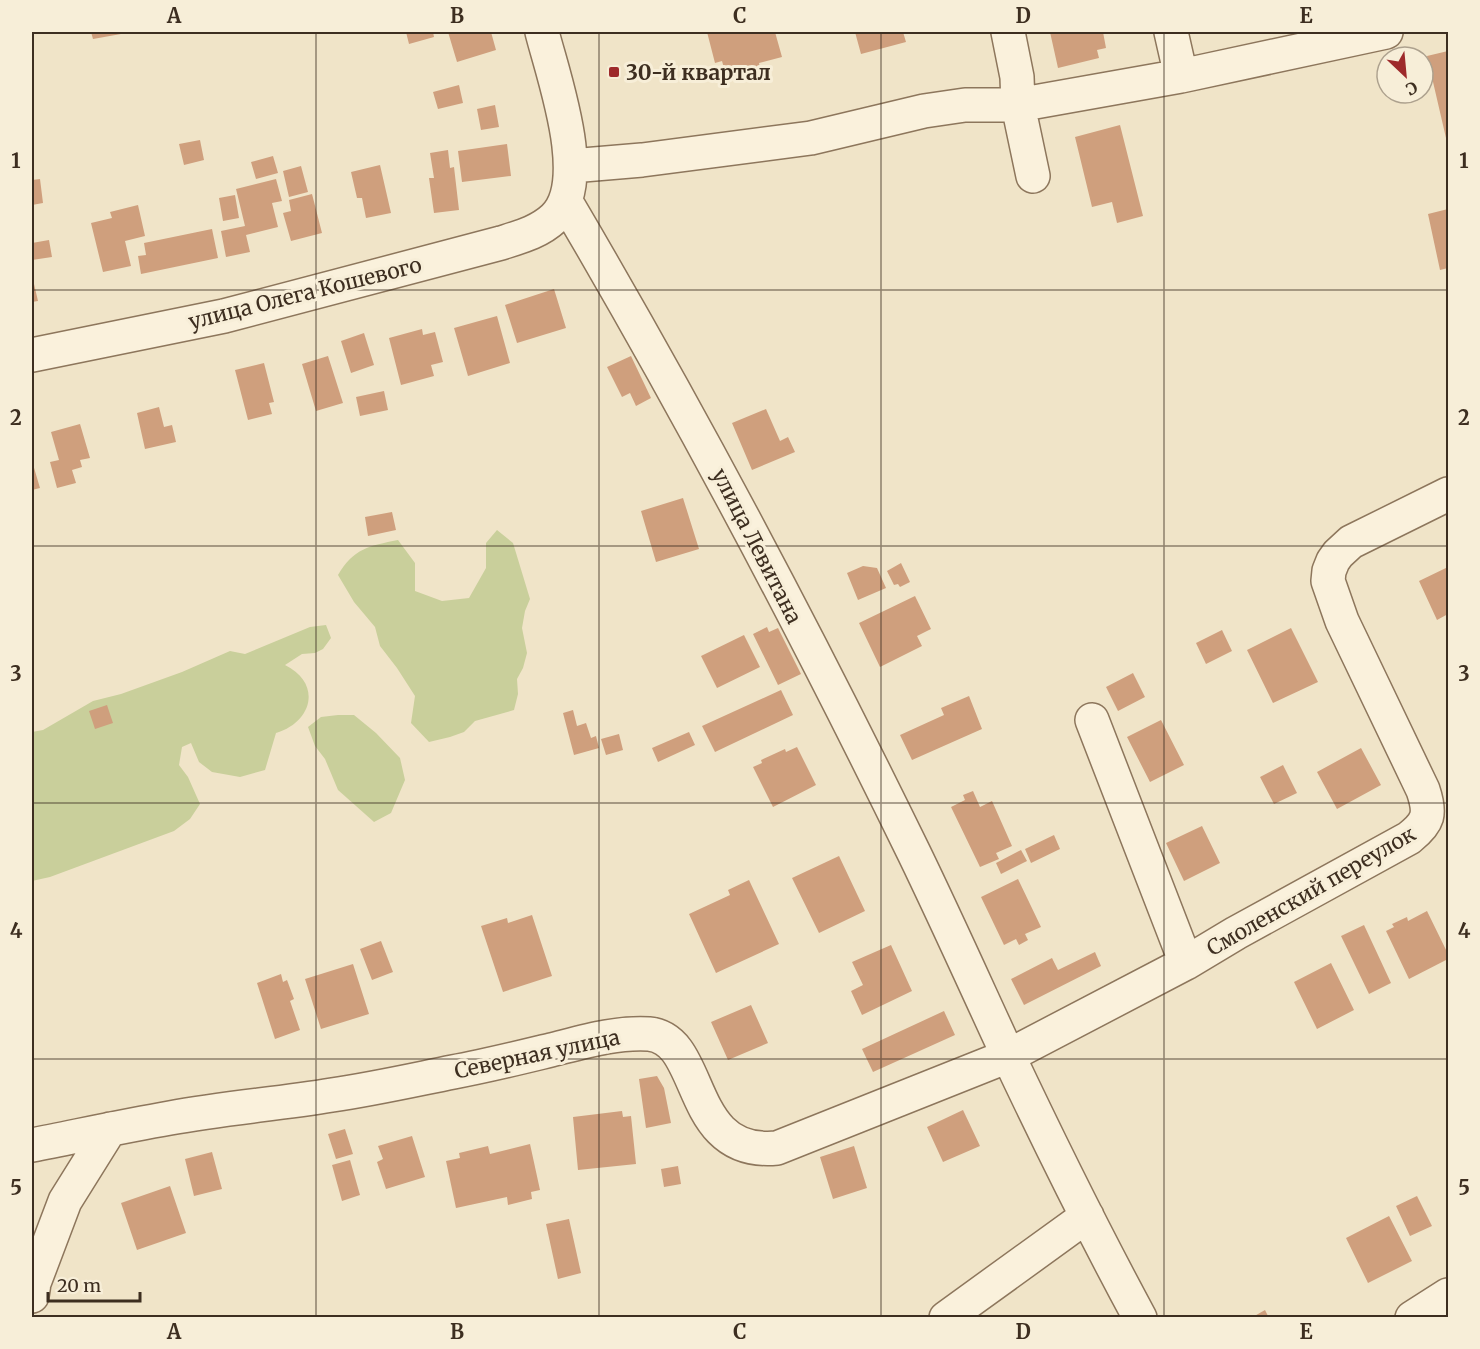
<svg xmlns="http://www.w3.org/2000/svg" width="1480" height="1349" font-family="Merriweather,serif">
	<style>
		.green { fill: #c9cf9b }
		.building { fill: #cf9f7d }
		.lines { fill: none; stroke-linecap: round; stroke-linejoin: round }
		.minor-casing { stroke: #8d765c; stroke-width: 36 }
		.minor { stroke: #faf1dc; stroke-width: 33 }
		.grid { fill: none; stroke: #3d2e20; stroke-width: 1.5; stroke-opacity: 0.55 }
		.poi-dot { fill: #9e2a2b; stroke: #f7eed8; stroke-width: 2 }
		.labels { text-anchor: middle; dominant-baseline: central; stroke-width: 6; stroke-linejoin: round; paint-order: stroke }
		.poi-label { font-size: 21px; font-weight: bold; fill: #3d2e20; stroke: #f7eed8; text-anchor: start }
		.street-label { font-size: 21px; fill: #3d2e20; stroke: #f7eed8 }
		.neatline { fill: none; stroke: #3d2e20; stroke-width: 2 }
		.grid-label { font-size: 20px; text-anchor: middle; font-weight: bold; fill: #3d2e20 }
	</style>
	<rect width="100%" height="100%" fill="#f0e4c8"/>
	<path class="green" d="M497,530L513,543L530,599L525,611L522,628L527,653L523,668L517,679L518,694L514,710L475,721L464,732L450,737L429,742L411,723L415,696L397,668L380,646L375,627L354,602L338,575C354,548 369,546 398,540L415,563V591L442,601L469,598L486,568V543Z
		M326,625L331,638L323,649L315,653L302,654L285,665C322,683 313,722 276,733L265,770L240,777L212,772L199,762L191,743L182,747L179,765L188,777L200,804L190,819L174,831L50,877L32,881V732L43,730L93,701L121,694L182,672L230,651L245,654L310,627Z
		M338,715H354L376,733L400,758L405,780L391,813L374,822L338,790L325,759L315,746L308,727L321,717Z"/>
	<path class="building" d="M91,32H120L121,34L93,39Z
		M406,32H433L434,37L409,44Z
		M448,32H491L496,50L457,62Z
		M707,32H775L782,57L759,63L760,69L727,79L722,61L715,63Z
		M855,32H903L906,42L861,54Z
		M1050,32H1103L1106,48L1097,50L1099,58L1058,68Z
		M1448,51V138H1446L1427,56Z
		M459,85L463,103L438,109L433,92Z
		M495,105L499,127L481,130L477,109Z
		M1120,125L1143,216L1117,223L1112,202L1092,207L1075,137Z
		M200,140L204,160L184,165L179,144Z
		M507,144L511,176L462,182L458,151Z
		M448,150L450,168L454,167L459,210L434,213L429,178H434L430,153Z
		M273,156L278,173L256,179L251,162Z
		M380,165L391,213L366,218L362,198H357L351,172Z
		M301,166L308,192L289,197L283,171Z
		M40,179L43,203L32,205V180Z
		M276,179L282,201L272,203L278,227L246,235L250,252L226,257L221,231L245,226L236,189Z
		M312,194L322,233L291,241L283,213L291,211L289,200Z
		M235,195L239,218L223,221L219,198Z
		M138,205L145,236L125,241L131,266L103,272L91,223L112,218L110,212Z
		M1448,209V268L1440,270L1428,214Z
		M212,229L218,258L141,274L138,256L146,255L144,243Z
		M49,240L52,257L32,260V243Z
		M32,284H34L38,301L32,302Z
		M554,289L566,328L517,343L505,305Z
		M497,316L510,363L468,376L454,328Z
		M422,329L423,335L435,332L443,362L431,365L434,376L401,385L389,338Z
		M364,333L374,365L351,373L341,341Z
		M328,356L343,403L316,411L302,364Z
		M631,356L651,398L636,406L630,393L622,397L607,367Z
		M264,363L274,402L269,403L272,414L248,420L235,370Z
		M384,391L388,410L360,416L356,397Z
		M159,407L164,427L172,425L176,442L145,449L137,413Z
		M766,409L780,441L788,437L795,452L752,470L732,423Z
		M80,424L90,458L80,460L82,467L72,470L76,483L57,488L50,462L59,460L51,432Z
		M32,461L40,488L32,490Z
		M683,498L699,549L656,562L641,511Z
		M392,512L396,530L368,536L365,517Z
		M901,563L910,582L900,587L898,584L894,585L887,571Z
		M863,566L877,568L886,588L858,600L847,573Z
		M1448,567V614L1437,620L1419,581Z
		M915,596L931,629L917,636L922,646L880,667L859,623Z
		M767,627L769,632L778,628L801,674L778,685L753,634Z
		M1291,628L1318,682L1273,703L1247,650Z
		M1222,630L1232,651L1206,664L1196,643Z
		M744,635L760,667L717,688L701,656Z
		M1133,673L1145,697L1118,711L1106,687Z
		M781,690L793,715L715,752L702,726Z
		M969,696L982,729L912,760L900,735L944,715L941,708Z
		M107,705L113,723L95,729L89,711Z
		M573,710L577,726L586,723L591,738L596,736L599,748L574,755L563,713Z
		M1161,720L1184,765L1150,782L1127,737Z
		M689,732L695,745L658,762L652,748Z
		M619,734L623,750L606,755L601,739Z
		M797,747L816,785L773,807L753,767L762,763L761,760L785,749L786,752Z
		M1361,748L1381,785L1337,809L1317,772Z
		M1283,765L1297,793L1274,804L1260,777Z
		M973,791L980,807L992,801L1012,846L996,853L999,859L980,867L951,807L965,800L963,795Z
		M1202,826L1220,863L1184,881L1166,843Z
		M1054,835L1060,849L1031,863L1025,849Z
		M1021,850L1027,861L1001,874L996,863Z
		M839,856L865,911L819,933L792,878Z
		M1018,879L1041,927L1025,934L1028,940L1019,945L1016,939L1004,945L981,897Z
		M749,880L779,944L716,973L689,914L730,895L728,890Z
		M1427,911L1448,954V959L1409,979L1386,931L1394,927L1392,924L1407,917L1408,921Z
		M532,915L552,976L503,992L481,926L507,918L508,923Z
		M1364,925L1391,983L1369,994L1341,936Z
		M381,941L393,972L372,980L360,949Z
		M891,945L912,991L862,1015L851,991L863,985L852,962Z
		M1095,952L1101,966L1024,1005L1011,979L1052,958L1058,970Z
		M1331,963L1354,1010L1317,1029L1294,982Z
		M353,964L369,1014L321,1029L305,979Z
		M281,974L283,982L287,980L294,999L290,1001L300,1030L275,1039L257,983Z
		M751,1005L768,1043L728,1060L711,1022Z
		M944,1011L955,1035L873,1072L862,1049Z
		M657,1076L664,1088L671,1123L646,1128L639,1079Z
		M963,1110L980,1146L943,1162L927,1127Z
		M622,1111L623,1117L631,1116L636,1164L578,1170L573,1117Z
		M345,1129L353,1154L336,1159L328,1134Z
		M412,1136L425,1177L386,1189L377,1162L383,1159L378,1146Z
		M530,1144L540,1190L531,1192L532,1199L508,1205L507,1197L456,1208L446,1161L460,1158L459,1153L488,1146L490,1154Z
		M854,1146L867,1188L833,1199L820,1157Z
		M212,1152L222,1189L194,1196L185,1159Z
		M350,1160L360,1195L342,1201L332,1165Z
		M678,1166L681,1184L664,1187L661,1169Z
		M170,1186L186,1233L137,1250L121,1203Z
		M1417,1196L1432,1226L1410,1236L1396,1206Z
		M1389,1216L1412,1261L1368,1283L1346,1238Z
		M569,1219L581,1273L558,1279L546,1224Z
		M1265,1310L1269,1318H1251Z"/>
	<g class="lines">
		<g class="minor-casing">
			<path id="minor" d="M1008,32L1017,77L1018,105L1033,176
				M1171,32L1181,76
				M571,166L642,160L811,138L924,111L965,105H1018L1181,76L1386,32
				M566,202C691,414 806,632 914,853C946,919 976,986 1007,1053C1049,1142 1093,1231 1140,1318
				M32,355L224,316L501,243C520,237 539,232 554,218C592,182 553,76 542,32
				M1092,720L1186,963
				M32,1145C78,1136 124,1126 170,1118C224,1108 278,1104 332,1095C373,1089 413,1080 453,1072C486,1066 518,1058 551,1050C583,1042 615,1032 649,1034C706,1039 684,1157 777,1148L1008,1056L1186,963L1236,933L1409,838C1429,822 1431,814 1423,790L1342,621L1328,581L1329,571L1333,561L1338,554L1351,542L1448,494
				M32,1296L34,1283L65,1201L110,1129
				M946,1318L1087,1216
				M1412,1318L1448,1295"/>
		</g>
		<use href="#minor" class="minor"/>
	</g>
	<path class="grid" d="M316,32V1318M599,32V1318M881,32V1318M1164,32V1318M32,290H1448M32,546H1448M32,803H1448M32,1059H1448"/>
	<rect class="poi-dot" x="608" y="66" width="12" height="12" rx="3"/>
	<g class="labels">
		<g class="poi-label">
			<text x="626" y="72">30-й квартал</text>
		</g>
		<g class="street-label">
			<text transform="translate(305 293) rotate(-14)">улица Олега Кошевого</text>
			<text transform="translate(757 546) rotate(63)">улица Левитана</text>
			<text transform="translate(1311 891) rotate(-30)">Смоленский переулок</text>
			<text transform="translate(537 1054) rotate(-12)">Северная улица</text>
		</g>
	</g>
	<rect width="1480" height="1349" fill="none" stroke="#f7eed8" stroke-width="66"/>
	<g transform="translate(1405 75) rotate(154)"><circle r="28" fill="#f7eed8" stroke="#ada18e" stroke-width="1.5"/>
	<path d="M0-4.5L10 22L0 15L-10 22Z" fill="#9e2a2b"/>
	<text y="-9" font-size="16" font-weight="bold" text-anchor="middle" fill="#3d2e20">С</text>
	</g>
	<path d="M48 1292v9h92v-9" fill="none" stroke="#3d2e20" stroke-width="3"/>
	<text x="57" y="1292" font-size="18" fill="#3d2e20" stroke="#f7eed8" stroke-width="4.5" paint-order="stroke">20 m</text>
	<rect x="33" y="33" width="1414" height="1283" class="neatline"/>
	<g class="grid-label">
		<text x="174" y="23">A</text>
		<text x="457" y="23">B</text>
		<text x="740" y="23">C</text>
		<text x="1023" y="23">D</text>
		<text x="1306" y="23">E</text>
		<text x="16" y="168">1</text>
		<text x="1464" y="168">1</text>
		<text x="16" y="425">2</text>
		<text x="1464" y="425">2</text>
		<text x="16" y="681">3</text>
		<text x="1464" y="681">3</text>
		<text x="16" y="938">4</text>
		<text x="1464" y="938">4</text>
		<text x="16" y="1195">5</text>
		<text x="1464" y="1195">5</text>
		<text x="174" y="1339">A</text>
		<text x="457" y="1339">B</text>
		<text x="740" y="1339">C</text>
		<text x="1023" y="1339">D</text>
		<text x="1306" y="1339">E</text>
	</g>
</svg>
